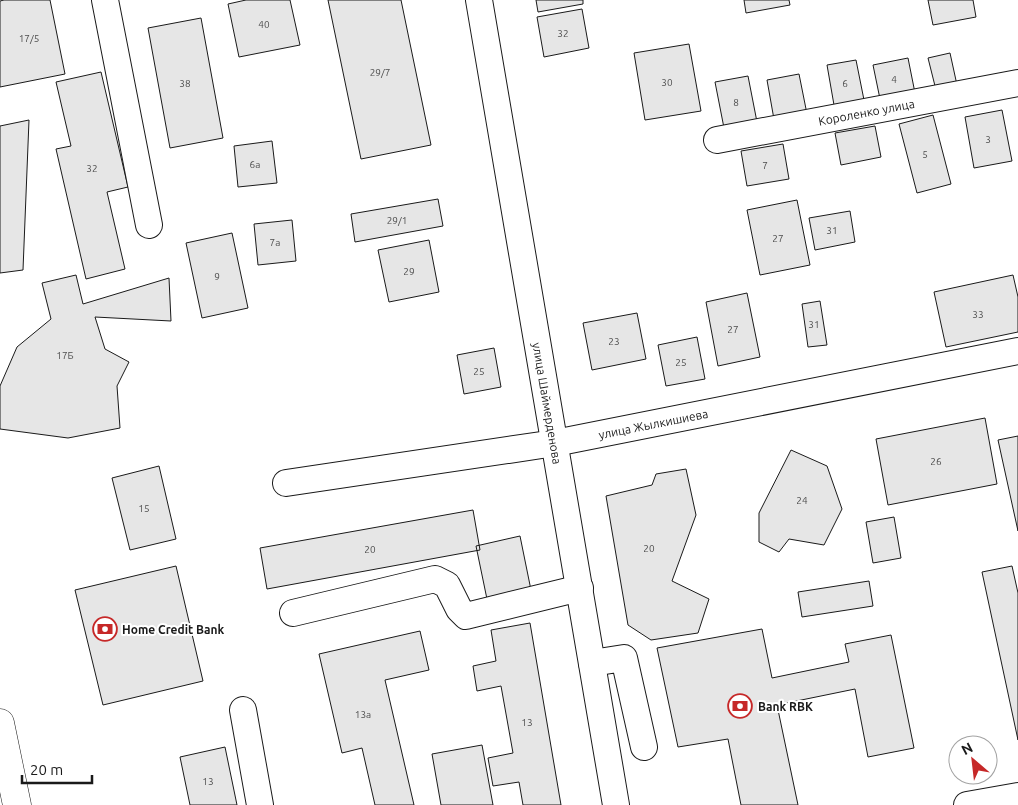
<svg xmlns="http://www.w3.org/2000/svg" width="1018" height="805" font-family="Ubuntu,sans-serif">
	<style>
		.building { fill: #e6e6e6; stroke: #1a1a1a }
		.lines { fill: none; stroke-linecap: round; stroke-linejoin: round }
		.minor-casing { stroke: #1a1a1a; stroke-width: 28 }
		.major-casing { stroke: #1a1a1a; stroke-width: 29 }
		.minor { stroke: #fff; stroke-width: 26 }
		.major { stroke: #fff; stroke-width: 28 }
		.labels { text-anchor: middle; dominant-baseline: central; stroke-width: 4; stroke-linejoin: round; paint-order: stroke }
		.number-label { font-size: 10px; fill: #4d4d4d }
		.street-label { font-size: 12px; fill: #1a1a1a; stroke: #fff }
		.poi-label { font-size: 12px; font-weight: bold; fill: #1a1a1a; stroke: #fff; text-anchor: start }
	</style>
	<rect width="100%" height="100%" fill="#fff"/>
	<path class="building" d="M4,0H50L65,74L0,87V1Z
		M246,0H290L300,45L239,57L228,4Z
		M328,0H401L431,145L361,159Z
		M536,0H583V4L538,12Z
		M744,0H789L790,5L746,13Z
		M928,0H973L976,17L933,25Z
		M582,9L589,48L544,57L537,17Z
		M201,18L223,138L170,148L148,28Z
		M689,44L701,111L645,120L634,53Z
		M950,53L957,85L936,90L928,58Z
		M908,58L915,93L880,99L873,65Z
		M856,60L864,100L834,105L827,65Z
		M101,72L128,187L107,192L125,269L86,279L56,149L71,146L56,82Z
		M799,74L808,119L775,125L767,80Z
		M748,76L757,122L724,128L715,82Z
		M1002,110L1012,161L974,168L965,117Z
		M933,115L951,184L917,193L899,124Z
		M29,120L23,270L0,273V126Z
		M875,126L881,157L841,165L835,133Z
		M272,141L277,183L238,187L234,146Z
		M783,144L789,179L747,186L741,151Z
		M438,199L443,226L355,242L351,214Z
		M797,200L810,265L760,275L747,210Z
		M850,211L855,242L815,250L809,218Z
		M292,220L296,261L258,265L254,224Z
		M232,233L248,308L202,318L186,243Z
		M429,240L439,292L389,302L378,250Z
		M76,275L83,304L169,278L171,321L95,317L105,349L129,362L117,386L120,428L68,438L0,429V386L17,347L51,319L42,283Z
		M1013,275L1018,297V332L946,347L934,292Z
		M747,293L760,357L718,366L706,302Z
		M820,301L827,345L808,347L802,304Z
		M637,313L646,359L592,370L583,323Z
		M697,337L705,379L666,386L658,345Z
		M494,348L501,387L464,394L457,355Z
		M985,418L997,484L888,505L876,439Z
		M1018,436V531L998,440Z
		M791,450L827,466L842,509L824,545L789,539L779,552L759,542V513Z
		M159,466L176,539L130,550L112,478Z
		M686,469L696,515L672,581L709,599L698,633L651,640L628,625L606,496L652,485L656,474Z
		M473,510L480,550L267,589L260,548Z
		M894,517L901,558L873,563L866,522Z
		M520,536L532,595L488,604L476,546Z
		M176,566L203,681L103,705L75,590Z
		M1012,566L1018,593V740L982,572Z
		M869,581L873,606L802,617L798,592Z
		M530,623L561,805H523L519,782L493,786L488,758L513,753L501,686L477,691L473,666L496,661L491,630Z
		M762,629L772,678L849,662L845,644L891,635L914,748L868,757L855,689L777,705L798,805H741L728,739L678,747L657,648Z
		M420,631L429,670L385,680L414,805H375L362,748L342,753L319,654Z
		M482,745L493,805H441L432,754Z
		M225,747L237,805H190L180,757Z"/>
	<g class="lines">
		<g class="minor-casing">
			<g id="minor">
				<path d="M105,0L149,225"/>
				<path id="s1" d="M479,0L616,805"/>
				<path id="s2" d="M717,140L1018,83"/>
				<path id="s3" d="M286,483L555,443L1018,351"/>
				<path d="M293,613L435,579L447,585L459,609L466,616L580,588"/>
				<path d="M592,663L624,658L644,747"/>
				<path d="M243,710L260,805"/>
				<path d="M967,805L1018,796"/>
			</g>
		</g>
		<g class="major-casing">
			<path id="major" d="M0,723L17,805"/>
		</g>
		<use href="#minor" class="minor"/>
		<use href="#major" class="major"/>
	</g>
	<defs>
		<g id="bank-ring" transform="scale(1.25)"><circle r="9.5" fill="#fff" stroke="#c62828" stroke-width="1.5"/><path d="M-6-4H6V4H-6ZM0-2.3a2.3 2.3 0 1 0 0 4.6a2.3 2.3 0 1 0 0-4.6Z" fill="#c62828"/></g>
	</defs>
	<g fill-rule="evenodd">
		<use href="#bank-ring" x="105" y="629"/>
		<use href="#bank-ring" x="740" y="706"/>
	</g>
	<g class="labels">
		<g class="number-label">
			<text x="264" y="24">40</text>
			<text x="563" y="33">32</text>
			<text x="29" y="38">17/5</text>
			<text x="380" y="72">29/7</text>
			<text x="894" y="79">4</text>
			<text x="667" y="82">30</text>
			<text x="185" y="83">38</text>
			<text x="845" y="83">6</text>
			<text x="736" y="102">8</text>
			<text x="988" y="139">3</text>
			<text x="925" y="154">5</text>
			<text x="255" y="164">6а</text>
			<text x="765" y="165">7</text>
			<text x="92" y="168">32</text>
			<text x="397" y="220">29/1</text>
			<text x="832" y="230">31</text>
			<text x="778" y="238">27</text>
			<text x="275" y="242">7а</text>
			<text x="409" y="271">29</text>
			<text x="217" y="276">9</text>
			<text x="978" y="314">33</text>
			<text x="814" y="324">31</text>
			<text x="733" y="329">27</text>
			<text x="614" y="341">23</text>
			<text x="65" y="355">17Б</text>
			<text x="681" y="362">25</text>
			<text x="479" y="371">25</text>
			<text x="936" y="461">26</text>
			<text x="802" y="500">24</text>
			<text x="144" y="508">15</text>
			<text x="649" y="548">20</text>
			<text x="370" y="549">20</text>
			<text x="363" y="714">13а</text>
			<text x="527" y="722">13</text>
			<text x="208" y="781">13</text>
		</g>
		<g class="street-label">
			<text stroke="none"><textPath href="#s2" startOffset="152">Короленко улица</textPath></text>
			<text stroke="none"><textPath href="#s1" startOffset="409">улица Шаймерденова</textPath></text>
			<text stroke="none"><textPath href="#s3" startOffset="372">улица Жылкишиева</textPath></text>
		</g>
		<g class="poi-label">
			<text x="122" y="629">Home Credit Bank</text>
			<text x="758" y="706">Bank RBK</text>
		</g>
	</g>
	<g transform="translate(973 760) rotate(332)"><circle r="24" fill="#ffffff" stroke="#a3a3a3"/>
	<path d="M0-4L9 19L0 12L-9 19Z" fill="#c62828"/>
	<text y="-8" font-size="14" font-weight="bold" text-anchor="middle" fill="#1a1a1a">N</text>
	</g>
	<path d="M22 775v8h70v-8" fill="none" stroke="#1a1a1a" stroke-width="2.5"/>
	<text x="30" y="775" font-size="15" fill="#1a1a1a" stroke="#ffffff" stroke-width="4" paint-order="stroke">20 m</text>
</svg>
